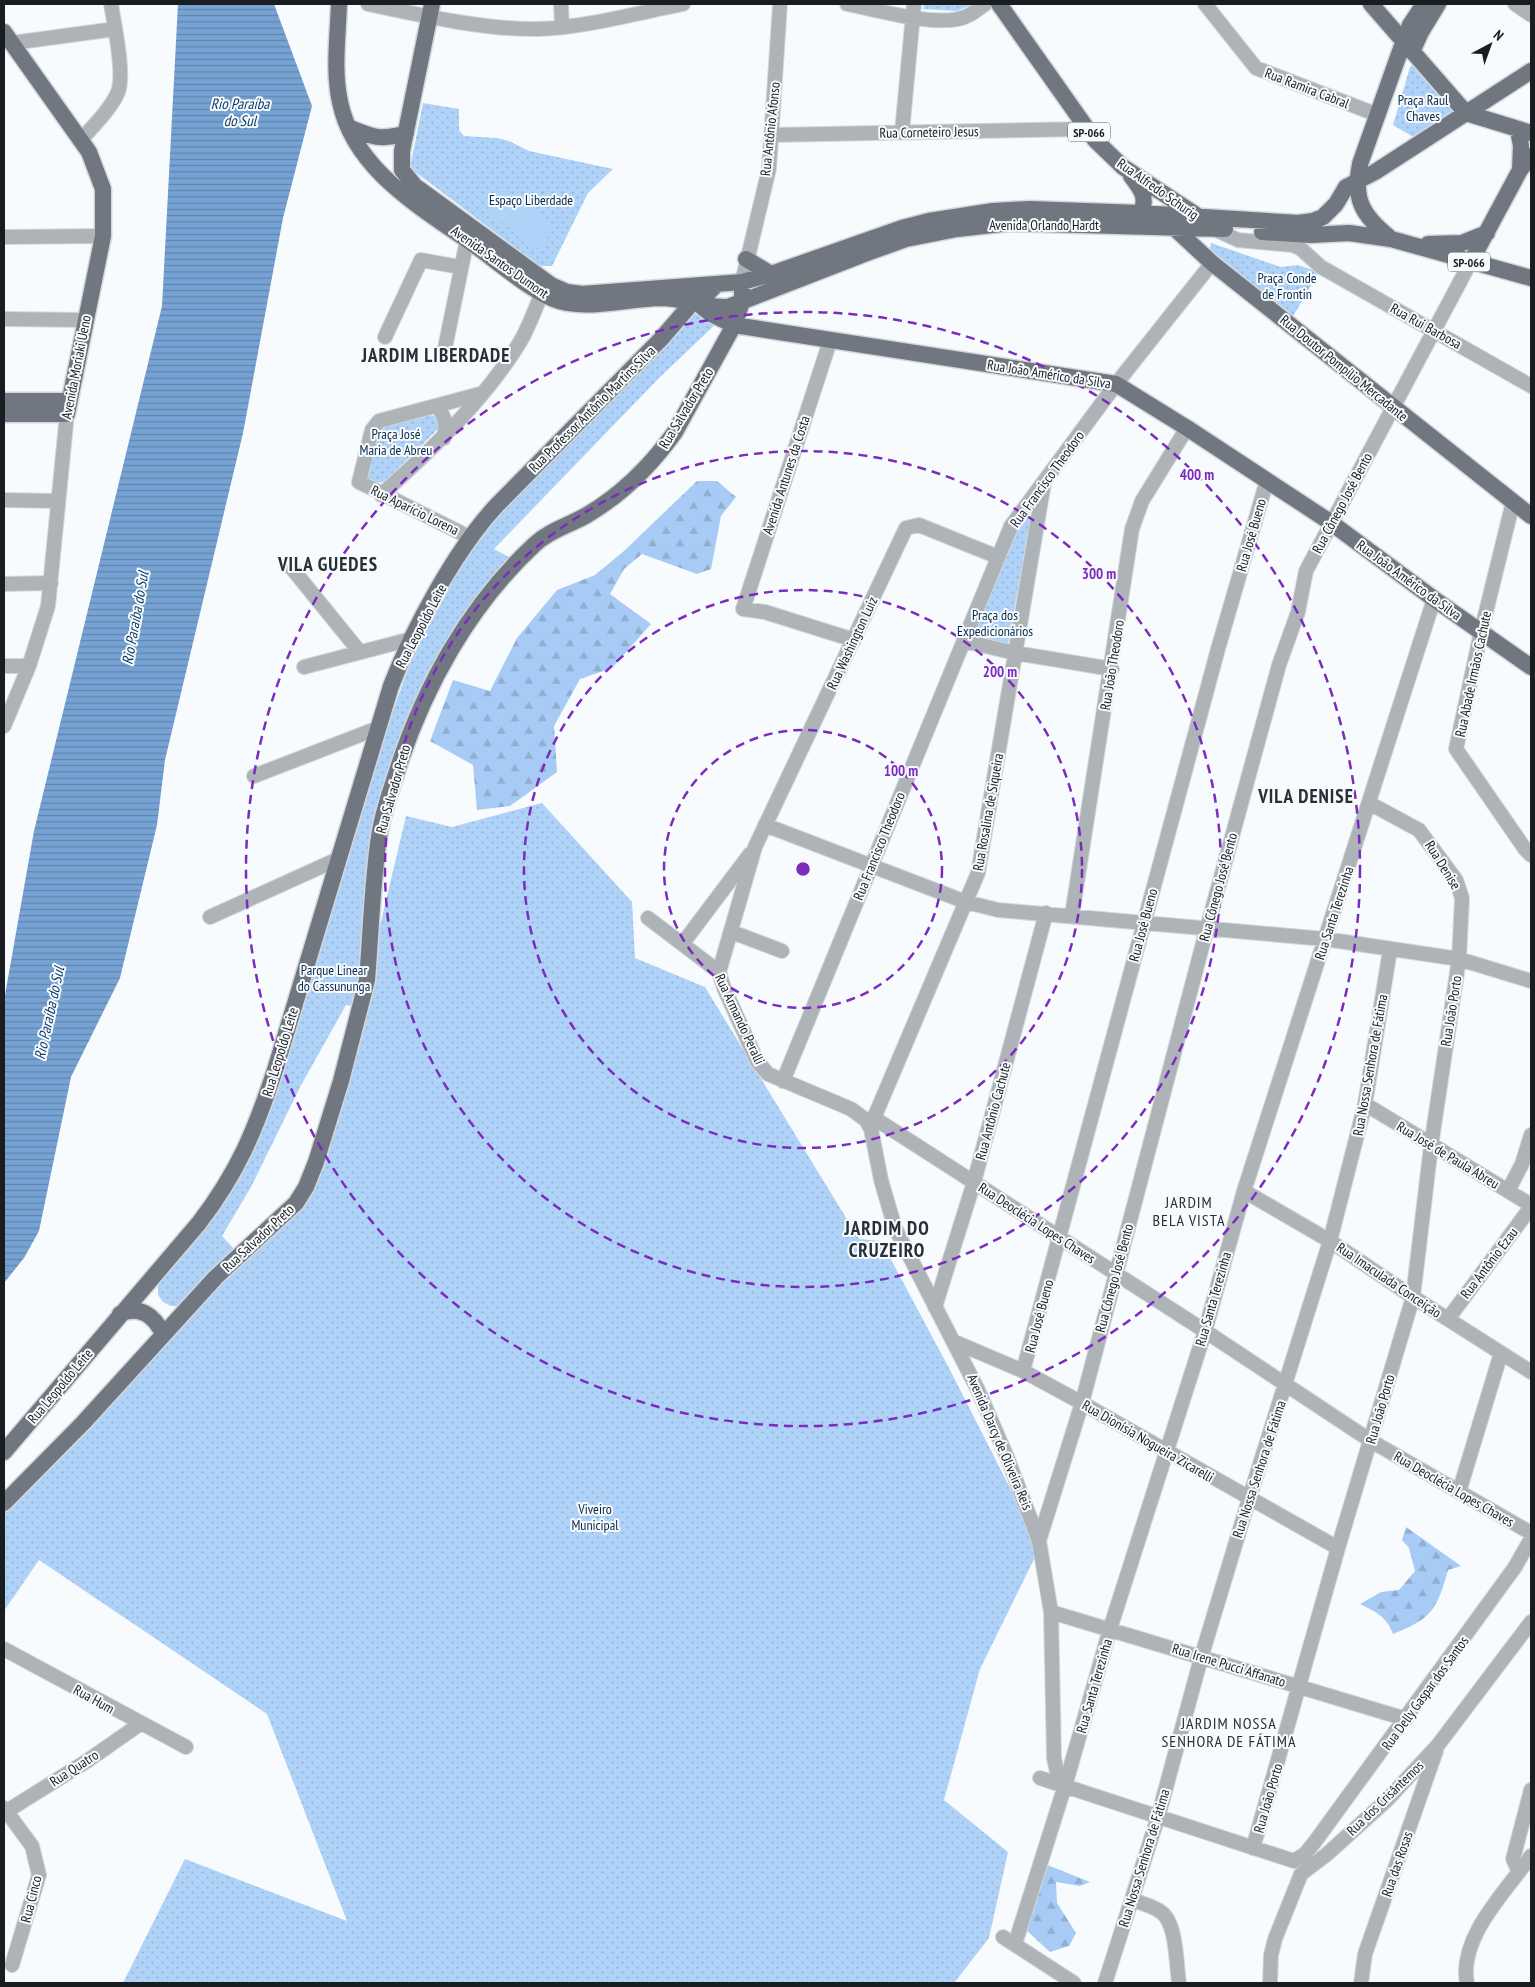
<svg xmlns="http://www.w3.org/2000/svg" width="1535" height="1987" font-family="'PT Sans Narrow',sans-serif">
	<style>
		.forest { fill: url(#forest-firs) }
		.park { fill: url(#park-dots) }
		.pitch { fill: #afd2f9 }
		.water { fill: url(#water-rules) }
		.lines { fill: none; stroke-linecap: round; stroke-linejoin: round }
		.minor-casing { stroke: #d4d7da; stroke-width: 16 }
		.major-casing { stroke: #d4d7da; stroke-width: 19 }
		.minor { stroke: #aeb3b8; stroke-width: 14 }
		.major { stroke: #707780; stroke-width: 16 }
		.ring { fill: none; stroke: #7b2cbf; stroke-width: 2.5; stroke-dasharray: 9 6 }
		.labels { text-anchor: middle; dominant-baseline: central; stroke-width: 4; stroke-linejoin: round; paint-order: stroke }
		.shield { fill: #f8fbfd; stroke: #5c6063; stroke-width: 1 }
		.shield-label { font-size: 12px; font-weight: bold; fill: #191d21 }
		.street-label { font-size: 14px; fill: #191d21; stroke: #f8fbfd }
		.park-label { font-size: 14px; fill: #092a4a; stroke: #f8fbfd }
		.water-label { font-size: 15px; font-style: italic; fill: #0c3d6b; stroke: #f8fbfd }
		.quarter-label { font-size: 16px; letter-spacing: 1px; fill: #272f38; stroke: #f8fbfd }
		.district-label { font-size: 19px; font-weight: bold; letter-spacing: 1px; fill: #272f38; stroke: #f8fbfd }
		.centre { fill: #7b2cbf; stroke: #f8fbfd; stroke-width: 2.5 }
		.ring-label { font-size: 15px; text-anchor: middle; font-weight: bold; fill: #7b2cbf; stroke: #f8fbfd; stroke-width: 4; stroke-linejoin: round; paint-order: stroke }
	</style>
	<defs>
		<pattern id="forest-firs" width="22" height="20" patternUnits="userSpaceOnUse" patternTransform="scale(1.25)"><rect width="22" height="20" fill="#a7cbf4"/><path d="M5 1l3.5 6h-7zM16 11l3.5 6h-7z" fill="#8faed1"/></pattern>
		<pattern id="park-dots" width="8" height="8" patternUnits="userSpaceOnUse" patternTransform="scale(1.25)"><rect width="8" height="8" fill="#afd2f9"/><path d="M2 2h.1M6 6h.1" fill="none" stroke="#96b4d5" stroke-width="1.8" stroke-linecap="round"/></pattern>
		<pattern id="water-rules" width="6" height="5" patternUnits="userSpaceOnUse" patternTransform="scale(1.25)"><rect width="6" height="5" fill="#76a3d4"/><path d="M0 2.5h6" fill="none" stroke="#6084ac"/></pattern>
	</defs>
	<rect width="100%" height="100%" fill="#f8fbfd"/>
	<path class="forest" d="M697,481H717L736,497L721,516L711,569L697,574L642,554L624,569L610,594L651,624L612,668L580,679L554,726L557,772L510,806L477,810L473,765L430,741L453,680L490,691L517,638L557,590L595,575L624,551Z
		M1406,1527L1461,1566L1448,1570C1437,1610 1431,1619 1393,1634C1387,1617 1376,1612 1360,1604L1381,1592L1399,1590L1415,1571L1409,1548L1402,1540Z
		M1045,1864L1090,1882L1080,1886L1056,1882L1057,1903L1076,1933L1069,1946L1050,1952L1025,1929Z"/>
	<path class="park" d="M924,4H972L957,11L923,9Z
		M1413,65L1456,112L1420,141L1393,125L1410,67Z
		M423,103L459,109V130L464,136L497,138L509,141L529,151L613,169L588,193L552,266H540L410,168Z
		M1211,243L1281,267L1298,265L1319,272L1292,318L1237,271L1209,253Z
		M691,313L719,321L659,378L494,549L513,559L401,746L357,1007L346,1005L300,1087L251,1187L222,1236L235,1250L182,1306H171L163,1302L158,1295V1285L196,1240L241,1172L364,794L412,657L485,520Z
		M431,415L438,418V429L385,481C378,484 371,483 365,477L378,432L382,426Z
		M1024,516L1031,517L1008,645L973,634L1003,558Z
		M542,803L632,902L635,958L705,987L859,1239L881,1241L950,1370L1040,1547L980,1669L944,1800L1008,1852L989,1938L954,1983H123L185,1859L347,1921L267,1714L39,1560L4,1611V1512L96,1408L228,1275L307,1202L309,1179L359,1015L406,816L452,827Z"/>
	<path class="pitch" d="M503,189L556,226L539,249L487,212Z"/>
	<path class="water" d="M178,4H274L312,106L283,218L243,433L165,760L157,825L120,978L71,1077L39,1231L24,1258L4,1283L5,995L34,831L162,306Z"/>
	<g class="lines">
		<g class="minor-casing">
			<path id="minor" d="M368,4C420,15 485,30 537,29C583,28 638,13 683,4
				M561,4L562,27
				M847,4C877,10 929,25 958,19C969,17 977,10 985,4
				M1205,4L1256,68L1378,115
				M1515,4L1531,15
				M12,43L115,29
				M902,132L914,4
				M772,135L1086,129
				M81,140C93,126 111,109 118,92C125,74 114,24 111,4
				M1212,228L1238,240L1292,245L1300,248L1321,267L1531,386
				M4,237L103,236
				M742,282L769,169L780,4
				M4,319L85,320
				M385,337L421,260L460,267
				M830,341L743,609L765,612L854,640
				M445,348L467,240
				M437,406C445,417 447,424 444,438
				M381,495C432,449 484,401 520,342C529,327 535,309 542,293
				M4,500L57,501
				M1513,502L1481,632L1456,749L1525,849L1531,855
				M471,538L359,482L372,430L379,421L480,394
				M290,566L359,651
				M4,584L51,583
				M964,641L1015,653L1112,669
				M4,666H29
				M304,667L411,639
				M4,726L29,666L48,606L67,414
				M254,776L378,728
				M765,825L966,902L998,910L1325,939L1459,959L1531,981
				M1072,915L1132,529L1142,501L1187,428
				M210,917L338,859
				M648,918L719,972L724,988L757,1061L768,1074L851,1109L866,1120L871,1129L881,1180L895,1228L978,1390L1007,1457L1039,1541L1051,1612L1054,1758L1057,1772L1067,1779
				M732,932L782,951
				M683,943L750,854
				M719,972L755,847L906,528L919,525L998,557
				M783,1081L1011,526L1116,384L1212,263
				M1365,1104L1531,1205
				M874,1118L1205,1331L1371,1441L1531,1533
				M866,1120L874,1118L978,873L1044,483
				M1244,1191L1330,1241L1413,1297L1531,1372
				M1508,1191L1522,1164L1531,1135
				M935,1307L974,1182L1046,913
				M1448,1319L1531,1207
				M955,1342L1023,1371L1082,1403L1338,1548
				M1023,1371L1218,649L1267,480
				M1459,1492L1501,1353
				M1039,1541L1082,1403L1207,928L1279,665L1298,612L1306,571L1470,263
				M1051,1612L1406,1719
				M4,1649L186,1747
				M1040,1778L1294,1861
				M4,1808L32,1846L39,1875L12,1965
				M7,1811L87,1761L140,1724
				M1253,1848L1338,1548L1413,1297L1431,1146L1459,959L1462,898L1456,880L1419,830L1369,803
				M1294,1861L1305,1854L1314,1843L1515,1567L1531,1539
				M1519,1872L1513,1859L1531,1790
				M1132,1900C1141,1903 1153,1906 1161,1912C1177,1923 1176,1964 1179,1983
				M1003,1937L1074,1983
				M1015,1944L1067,1779L1110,1629L1205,1331L1244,1191L1434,599
				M1105,1983L1158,1817L1201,1658L1249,1499L1330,1241L1365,1104L1390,950
				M1270,1983L1271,1955L1275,1939L1301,1874L1326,1855L1387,1800L1438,1745L1531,1622
				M1361,1983L1365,1954L1436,1751
				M1467,1983C1458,1938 1506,1891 1531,1856"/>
		</g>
		<g class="major-casing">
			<path id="major" d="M339,4C338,36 333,70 340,102C354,171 424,209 477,247C498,262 536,295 559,301C592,310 627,299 660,298C683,298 705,308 728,307L867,253L906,239L957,229L1010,223L1225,229
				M432,4L402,151V170L415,186L551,285L567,292L582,294L742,282L771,274L902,228L929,221L993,211L1029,209L1140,213L1298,223L1313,221L1323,217L1336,204L1346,187L1375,172L1531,71
				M999,4L1095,140L1123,167L1196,215
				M1371,4L1466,113
				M4,32L89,152L103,189V236L67,414H4
				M1412,52L1421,32L1438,4
				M1466,113L1531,133
				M348,127C372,137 381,141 406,133
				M1518,130L1521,146L1520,170
				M1131,176C1140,188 1149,198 1140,213
				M1170,224L1212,263L1531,516
				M1262,232L1311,235L1349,233L1391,239L1531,278
				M1389,237C1362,215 1353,199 1360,164L1403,43L1410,25L1424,4
				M1428,244L1462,243L1487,233
				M746,259L771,274
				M1470,263L1520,170L1531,156
				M702,307L711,314L734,325L1116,384L1187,428L1330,522L1434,599L1531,667
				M4,401H68
				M120,1314C140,1305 154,1315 163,1334
				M4,1452L199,1223C238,1172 255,1131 275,1070L391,686C413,629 455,550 497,505L661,339L692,303L703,298L716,285
				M4,1503L83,1423L216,1277L296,1203L306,1187L316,1162L341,1081L367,980C371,932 372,884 379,837C382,814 390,793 397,771C424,687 469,605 535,544C550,530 570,525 587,515C621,495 652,464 675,432L734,325L742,302V282"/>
		</g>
		<use href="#minor" class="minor"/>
		<use href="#major" class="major"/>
	</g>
	<g class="ring">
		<circle cx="803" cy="869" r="139"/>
		<circle cx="803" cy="869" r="279"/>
		<circle cx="803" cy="869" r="418"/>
		<circle cx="803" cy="869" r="557"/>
	</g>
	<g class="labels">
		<g class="shield">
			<rect x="1068" y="122.5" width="42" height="19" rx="4"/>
			<rect x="1448" y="252.5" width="42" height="19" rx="4"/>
		</g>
		<g class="shield-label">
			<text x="1089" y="132">SP-066</text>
			<text x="1469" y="262">SP-066</text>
		</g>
		<g class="street-label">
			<text transform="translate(1307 88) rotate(21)">Rua Ramira Cabral</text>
			<text transform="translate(770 129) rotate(-84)">Rua Antônio Afonso</text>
			<text transform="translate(929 132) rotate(-1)">Rua Corneteiro Jesus</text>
			<text transform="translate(1158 189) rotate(35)">Rua Alfredo Schurig</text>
			<text x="1044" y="225">Avenida Orlando Hardt</text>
			<text transform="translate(500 262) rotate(35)">Avenida Santos Dumont</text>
			<text transform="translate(1426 326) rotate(29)">Rua Rui Barbosa</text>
			<text transform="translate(76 367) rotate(-79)">Avenida Moriaki Ueno</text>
			<text transform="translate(1344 368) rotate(39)">Rua Doutor Pompílio Mercadante</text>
			<text transform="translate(1049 374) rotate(9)">Rua João Américo da Silva</text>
			<text transform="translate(686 408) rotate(-59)">Rua Salvador Preto</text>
			<text transform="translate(592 409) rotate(-45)">Rua Professor Antônio Martins Silva</text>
			<text transform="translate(786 475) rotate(-72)">Avenida Antunes da Costa</text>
			<text transform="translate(1047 479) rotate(-54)">Rua Francisco Theodoro</text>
			<text transform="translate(1342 503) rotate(-62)">Rua Cônego José Bento</text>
			<text transform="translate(415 510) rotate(26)">Rua Aparício Lorena</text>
			<text transform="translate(1251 535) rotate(-74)">Rua José Bueno</text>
			<text transform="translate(1409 580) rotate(36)">Rua João Américo da Silva</text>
			<text transform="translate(421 626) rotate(-62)">Rua Leopoldo Leite</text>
			<text transform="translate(852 643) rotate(-65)">Rua Washington Luiz</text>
			<text transform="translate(1112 665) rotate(-81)">Rua João Theodoro</text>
			<text transform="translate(1473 674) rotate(-78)">Rua Abade Irmãos Cachute</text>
			<text transform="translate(393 789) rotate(-74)">Rua Salvador Preto</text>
			<text transform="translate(988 812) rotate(-80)">Rua Rosalina de Siqueira</text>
			<text transform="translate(879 846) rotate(-68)">Rua Francisco Theodoro</text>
			<text transform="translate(1443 865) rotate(58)">Rua Denise</text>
			<text transform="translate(1218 887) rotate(-75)">Rua Cônego José Bento</text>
			<text transform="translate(1334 913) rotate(-72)">Rua Santa Terezinha</text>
			<text transform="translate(1143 925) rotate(-75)">Rua José Bueno</text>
			<text transform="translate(1451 1011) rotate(-81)">Rua João Porto</text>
			<text transform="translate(740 1019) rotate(65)">Rua Armando Peralli</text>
			<text transform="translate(280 1052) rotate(-73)">Rua Leopoldo Leite</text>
			<text transform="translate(1370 1065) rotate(-80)">Rua Nossa Senhora de Fátima</text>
			<text transform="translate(993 1111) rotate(-75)">Rua Antônio Cachute</text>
			<text transform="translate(1448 1155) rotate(31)">Rua José de Paula Abreu</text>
			<text transform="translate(1037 1223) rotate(33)">Rua Deoclécia Lopes Chaves</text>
			<text transform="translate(258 1238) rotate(-43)">Rua Salvador Preto</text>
			<text transform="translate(1489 1263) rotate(-53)">Rua Antônio Ezau</text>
			<text transform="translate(1114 1278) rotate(-75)">Rua Cônego José Bento</text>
			<text transform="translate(1389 1280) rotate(34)">Rua Imaculada Conceição</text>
			<text transform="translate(1213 1299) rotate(-74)">Rua Santa Terezinha</text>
			<text transform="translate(1039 1316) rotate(-75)">Rua José Bueno</text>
			<text transform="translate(60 1386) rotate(-50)">Rua Leopoldo Leite</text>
			<text transform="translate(1380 1409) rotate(-74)">Rua João Porto</text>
			<text transform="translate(1148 1441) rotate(30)">Rua Dionísia Nogueira Zicarelli</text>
			<text transform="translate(1000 1442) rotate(67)">Avenida Darcy de Oliveira Reis</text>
			<text transform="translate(1259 1469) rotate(-72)">Rua Nossa Senhora de Fátima</text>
			<text transform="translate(1454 1489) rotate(30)">Rua Deoclécia Lopes Chaves</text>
			<text transform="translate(1229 1665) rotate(17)">Rua Irene Pucci Affanato</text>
			<text transform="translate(1094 1686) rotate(-74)">Rua Santa Terezinha</text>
			<text transform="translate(1425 1693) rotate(-54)">Rua Delly Gaspar dos Santos</text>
			<text transform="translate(94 1699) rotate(29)">Rua Hum</text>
			<text transform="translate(74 1768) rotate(-33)">Rua Quatro</text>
			<text transform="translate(1268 1798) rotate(-74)">Rua João Porto</text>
			<text transform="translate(1385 1798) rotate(-44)">Rua dos Crisântemos</text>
			<text transform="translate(1144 1858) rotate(-73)">Rua Nossa Senhora de Fátima</text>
			<text transform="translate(1397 1864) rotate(-71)">Rua das Rosas</text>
			<text transform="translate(31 1899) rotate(-76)">Rua Cinco</text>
		</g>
		<g class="park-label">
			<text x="1423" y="100">Praça Raul<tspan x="1423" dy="16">Chaves</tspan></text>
			<text x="531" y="200">Espaço Liberdade</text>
			<text x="1287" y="278">Praça Conde<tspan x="1287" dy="16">de Frontin</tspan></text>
			<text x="396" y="434">Praça José<tspan x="396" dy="16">Maria de Abreu</tspan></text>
			<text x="995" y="615">Praça dos<tspan x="995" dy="16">Expedicionários</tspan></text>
			<text x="334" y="970">Parque Linear<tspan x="334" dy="16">do Cassununga</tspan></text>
			<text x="595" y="1509">Viveiro<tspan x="595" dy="16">Municipal</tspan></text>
		</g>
		<g class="water-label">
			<text x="240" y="103">Rio Paraíba<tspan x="240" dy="17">do Sul</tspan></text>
			<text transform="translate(135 618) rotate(-80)">Rio Paraíba do Sul</text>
			<text transform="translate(49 1013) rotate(-78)">Rio Paraíba do Sul</text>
		</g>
		<g class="quarter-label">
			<text x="1189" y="1202">JARDIM<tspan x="1189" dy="18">BELA VISTA</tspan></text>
			<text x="1229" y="1723">JARDIM NOSSA<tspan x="1229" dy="18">SENHORA DE FÁTIMA</tspan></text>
		</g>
		<g class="district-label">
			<text x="436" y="355">JARDIM LIBERDADE</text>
			<text x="328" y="564">VILA GUEDES</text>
			<text x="1306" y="796">VILA DENISE</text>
			<text x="887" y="1228">JARDIM DO<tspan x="887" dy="22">CRUZEIRO</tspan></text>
		</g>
	</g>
	<circle cx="803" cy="869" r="8" class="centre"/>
	<g class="ring-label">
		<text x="1197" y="480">400 m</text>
		<text x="1099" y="579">300 m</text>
		<text x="1000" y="677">200 m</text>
		<text x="901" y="776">100 m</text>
	</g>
	<rect width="1535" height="1987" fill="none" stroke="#191d21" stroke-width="10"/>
	<g transform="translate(1490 45) rotate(41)" stroke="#f8fbfd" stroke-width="4" paint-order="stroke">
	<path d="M0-4L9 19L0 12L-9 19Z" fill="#191d21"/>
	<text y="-8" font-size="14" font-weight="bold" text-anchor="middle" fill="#191d21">N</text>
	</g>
</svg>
